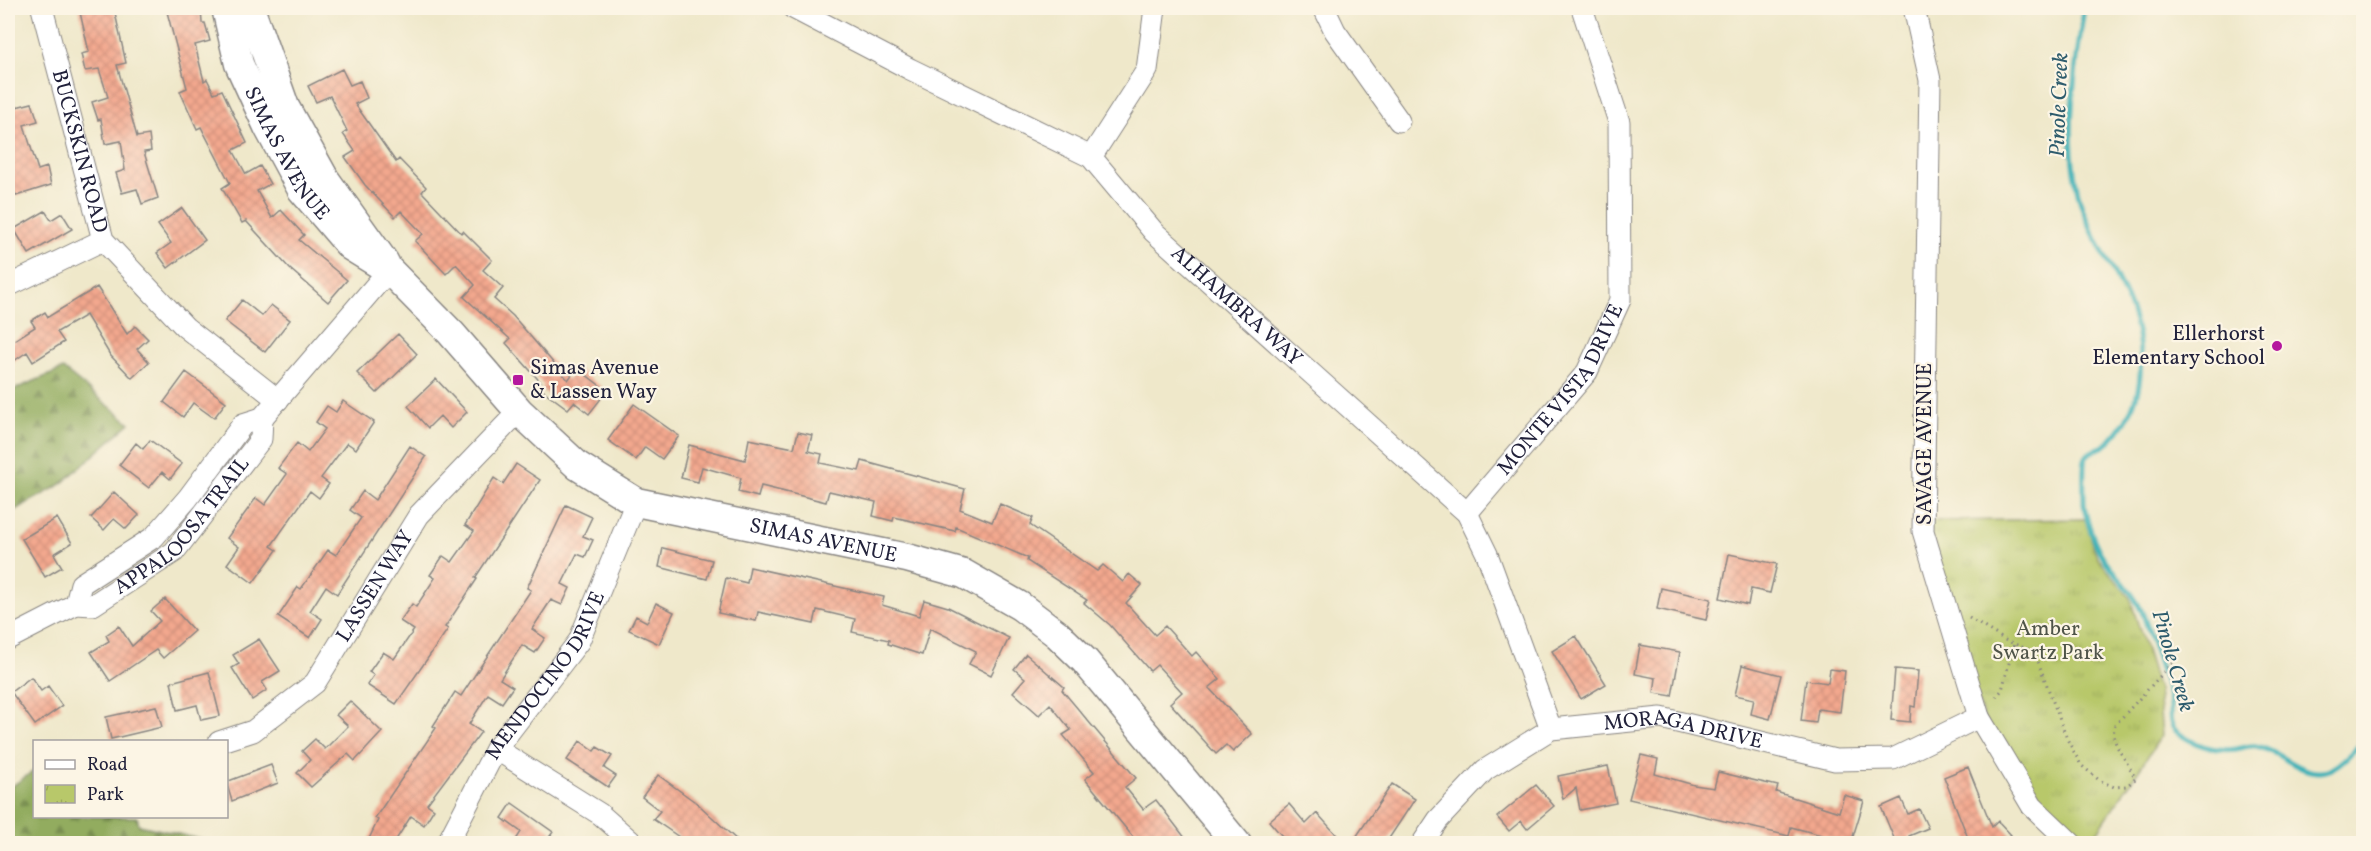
<svg xmlns="http://www.w3.org/2000/svg" width="2371" height="851" font-family="Vollkorn,serif">
	<style>
		.forest { fill: url(#forest-firs); stroke: #5a674c; stroke-width: 1.5 }
		.park { fill: url(#park-tufts); stroke: #6d7552; stroke-width: 1.5 }
		.lines { fill: none; stroke-linecap: round; stroke-linejoin: round }
		.stream { stroke: #41b2b8; stroke-width: 5 }
		.building { fill: url(#building-cross-hatch) }
		.street-casing { stroke: #888582; stroke-width: 23 }
		.secondary-casing { stroke: #888582; stroke-width: 31 }
		.path { stroke: #888582; stroke-width: 3; stroke-dasharray: 1.5 4.5; stroke-linecap: butt }
		.street { stroke: #fff; stroke-width: 21 }
		.secondary { stroke: #fff; stroke-width: 28 }
		.poi-dot { fill: #b5179e; stroke: #fcf5e5; stroke-width: 2 }
		.labels { text-anchor: middle; dominant-baseline: central; stroke-width: 4.5; stroke-linejoin: round; paint-order: stroke }
		.street-label { font-size: 21px; fill: #22223b; stroke: #fcf5e5 }
		.poi-label { font-size: 21px; fill: #22223b; stroke: #fcf5e5; text-anchor: end }
		.park-label { font-size: 21px; fill: #4f5449; stroke: #fcf5e5 }
		.water-label { font-size: 22px; font-style: italic; fill: #2e5c6d; stroke: #fcf5e5 }
	</style>
	<defs>
		<pattern id="forest-firs" width="22" height="20" patternUnits="userSpaceOnUse" patternTransform="scale(1.5)"><rect width="22" height="20" fill="#92ac5e"/><path d="M5 1l3.5 6h-7zM16 11l3.5 6h-7z" fill="#778c4f"/></pattern>
		<pattern id="park-tufts" width="24" height="20" patternUnits="userSpaceOnUse" patternTransform="scale(1.5)"><rect width="24" height="20" fill="#b8c86a"/><path d="M3 7l-1-3M5 7V3M7 7l1-3M15 17l-1-3M17 17v-4M19 17l1-3" fill="none" stroke="#9eac5d"/></pattern>
		<pattern id="building-cross-hatch" width="8" height="8" patternUnits="userSpaceOnUse" patternTransform="scale(1.5)"><rect width="8" height="8" fill="#f3a88e"/><path d="M0 0l8 8M0 8l8-8" fill="none" stroke="#d0907b"/></pattern>
	</defs>
	<rect width="100%" height="100%" fill="#fcf5e5"/>
	<filter id="ink" filterUnits="userSpaceOnUse"><feTurbulence type="fractalNoise" baseFrequency=".0167" numOctaves="2"/><feDisplacementMap in="SourceGraphic" scale="12" xChannelSelector="R" yChannelSelector="G"/><feConvolveMatrix kernelMatrix="1 2 1 2 8 2 1 2 1" color-interpolation-filters="sRGB"/></filter>
	<filter id="wash" filterUnits="userSpaceOnUse"><feTurbulence type="fractalNoise" baseFrequency=".008" numOctaves="4" result="noise"/><feDisplacementMap in="SourceGraphic" scale="24" xChannelSelector="R" yChannelSelector="G"/><feGaussianBlur stdDeviation="1.35" result="paint"/><feColorMatrix in="noise" values="0 0 0 0 0 0 0 0 0 0 0 0 0 0 0 0 0 1.4 0 .05"/><feComposite in="paint" operator="in"/></filter>
	<g filter="url(#wash)">
		<rect width="100%" height="100%" fill="#efe8ca"/>
		<path class="forest" d="M63,369L130,423L60,485L8,514V392Z
			M34,771V816L137,817L139,825L217,843H8V789Z"/>
		<path class="park" d="M2085,519L2097,557L2130,598L2158,689L2162,735L2090,843H2072L2040,807L1984,720L1927,521Z"/>
		<g class="lines">
			<path class="stream" d="M2084,8C2075,73 2061,146 2083,210C2099,255 2134,295 2139,343C2144,383 2137,413 2108,443C2101,450 2088,449 2085,460C2083,463 2084,499 2084,504C2086,520 2095,547 2105,560C2119,579 2136,595 2144,617C2153,644 2163,671 2169,698C2172,710 2167,723 2176,731C2193,745 2215,752 2236,749C2242,748 2250,745 2256,746C2278,750 2297,773 2320,772C2337,771 2351,752 2364,741"/>
		</g>
		<g id="blocks">
			<path class="building" d="M79,8H114L126,63L117,65L137,137L149,135L151,151L144,152L158,198L142,204L137,189L122,193L116,173L125,170L121,141L105,144L101,119L98,120L92,102L108,97L99,69L85,71L81,54L89,52Z
				M166,8H201L202,23H205L210,41L195,45L204,81L207,79L214,93L222,90L247,143L233,150L246,174L260,166L270,184L257,191L272,218L281,210L304,235L299,240L347,280L328,302L290,269L246,221L242,223L222,188L230,183L201,127L197,129L180,91L187,88Z
				M342,69L350,85L360,81L367,98L355,104L396,162L399,159L426,187L422,192L461,233L463,231L492,260L483,270L503,288L494,299L513,316L568,380L577,368L607,391L589,414L574,402L568,409L541,389L544,386L506,343L510,339L464,297L475,285L456,264L446,274L415,241L423,234L401,211L395,217L365,185L345,157L355,151L343,134L347,131L330,96L316,102L308,86Z
				M32,103L38,121L24,125L38,170L47,167L51,185L16,196L8,172V109Z
				M182,208L205,240L168,268L157,253L171,243L158,225Z
				M45,211L51,220L62,213L72,229L29,254L14,229Z
				M97,287L127,334L135,326L148,339L137,349L149,362L132,378L110,355L86,315L57,332L64,342L33,362L27,352L8,365V344L35,327L31,321L45,312L48,317Z
				M242,300L262,316L271,305L290,320L265,352L225,321Z
				M398,334L417,354L377,393L357,373Z
				M186,372L226,402L214,418L193,403L183,417L164,402Z
				M436,379L467,412L451,428L440,416L428,428L408,406Z
				M343,401L374,422L356,449L347,443L321,478L329,484L319,498L310,491L271,546L277,550L253,583L227,564L239,547L227,538L256,498L265,505L287,474L278,468L297,443L308,452L325,429L316,422L327,406L336,412Z
				M634,404L679,436L662,459L645,447L636,460L608,440Z
				M798,432L812,435L808,451L822,454L820,463L859,471L862,461L965,489L960,509L992,522L1000,504L1033,518L1030,525L1097,571L1103,565L1123,582L1129,574L1142,585L1126,603L1155,635L1165,626L1192,656L1196,652L1220,679L1209,688L1252,734L1233,752L1226,745L1216,754L1170,703L1182,692L1157,665L1150,671L1110,625L1084,603L1087,600L1027,561L1028,558L956,527L955,531L894,517L893,521L873,516L876,502L829,491L826,502L761,486L758,497L738,492L741,478L702,467L698,482L681,478L689,445L745,460L749,439L794,448Z
				M150,440L182,464L170,479L162,472L149,488L119,465L136,443L143,449Z
				M410,446L426,457L337,594L326,586L310,611L322,619L310,638L278,617L298,587L301,589L328,550L336,555L361,518L350,510L363,491L375,500Z
				M516,464L540,480L475,578L477,579L445,627L448,629L396,704L367,685L374,675L369,672L383,652L394,659L414,630L400,621L412,604L416,607L435,578L430,575L443,556L452,562L474,531L465,525L494,478L503,484Z
				M114,492L139,515L126,529L114,519L104,530L91,518Z
				M566,505L592,517L583,536L593,540L585,557L577,554L562,584L570,588L562,605L551,600L532,629L545,638L535,653L522,645L500,679L513,687L502,703L488,694L469,724L481,732L427,804L434,809L424,825L411,816L394,843H367L378,820L375,818L436,728L433,726L455,692L461,696L531,590L527,588Z
				M57,518L72,543L54,554L62,567L45,577L22,539Z
				M663,548L712,560L707,579L659,567Z
				M1729,554L1777,564L1770,593L1751,589L1748,605L1720,598Z
				M750,567L884,597L882,605L919,616L924,600L948,607L1009,638L991,675L969,664L976,651L930,628L922,655L888,644L889,640L852,632L855,619L817,610L814,624L758,612L756,621L718,613L726,578L747,583Z
				M1661,588L1711,599L1706,620L1657,609Z
				M165,599L194,631L163,658L156,650L110,681L91,652L109,641L106,635L119,626L132,646L160,621L151,611Z
				M656,603L674,612L659,644L629,630L636,616L647,622Z
				M1576,636L1606,684L1581,699L1552,651Z
				M259,639L280,671L262,682L267,690L252,700L232,668L239,664L233,655Z
				M1640,645L1680,652L1672,696L1654,693L1656,678L1635,674Z
				M1026,654L1064,687L1062,690L1136,778L1125,787L1143,809L1156,800L1189,843H1138L1085,779L1094,772L1063,735L1071,730L1050,704L1039,715L1013,692L1025,678L1014,669Z
				M1742,665L1781,675L1770,719L1751,714L1754,699L1735,695Z
				M1830,669L1845,671L1840,712L1818,709L1816,723L1801,721L1806,680L1828,683Z
				M1895,669L1918,671L1915,707L1911,706L1910,722L1891,720Z
				M209,672L220,716L201,720L197,705L177,710L171,682Z
				M31,677L41,691L48,686L62,706L35,725L11,692Z
				M350,701L382,732L355,761L348,754L311,787L297,773L310,760L302,751L315,739L325,749L348,726L336,715Z
				M156,706L162,727L111,739L106,717Z
				M580,741L594,751L597,747L612,756L604,768L616,776L608,787L567,760Z
				M1641,755L1658,759L1655,774L1694,785L1714,788L1718,772L1778,786L1776,792L1839,812L1844,795L1864,801L1851,843L1791,827L1789,836L1629,799Z
				M271,765L278,783L232,801L226,782Z
				M1608,766L1616,803L1580,810L1576,788L1563,799L1558,776Z
				M1968,767L1992,827L1998,821L2011,835L2000,843H1970L1944,777Z
				M658,775L698,804L740,843H673L679,837L653,819L660,811L642,797Z
				M1392,784L1415,799L1386,843H1352Z
				M1536,785L1554,806L1527,829L1521,821L1509,831L1497,817Z
				M1901,798L1908,814L1919,809L1928,828L1909,836L1912,843H1896L1881,807Z
				M512,803L553,832L545,843H514L521,832L502,818Z
				M1289,804L1306,824L1317,813L1344,843H1288L1269,821Z"/>
		</g>
	</g>
	<g filter="url(#ink)">
		<use href="#blocks" fill-opacity="0" stroke="#888582" stroke-width="1.5"/>
		<g class="lines">
			<g class="street-casing">
				<g id="street">
					<path id="s1" d="M42,8L103,240L185,327L278,400"/>
					<path id="s2" d="M793,8L910,69L1091,157L1154,232L1467,513L1487,554L1551,729"/>
					<path d="M1324,8L1335,31L1399,121"/>
					<path d="M1914,8L1930,80L1923,531L1979,717L2032,806L2072,844"/>
					<path d="M1091,157L1147,70L1155,8"/>
					<path d="M8,286L103,240"/>
					<path id="s3" d="M1467,513L1587,372L1620,300L1619,122L1582,8"/>
					<path d="M76,604L81,584L154,537L188,498L243,424L262,418L389,270"/>
					<path id="s4" d="M8,639L76,604L93,605L174,552L261,439L262,418"/>
					<path id="s5" d="M219,742L253,731L315,683L419,515L519,411"/>
					<path d="M496,749L600,814L634,844"/>
					<path id="s6" d="M447,844L496,749L579,641L636,502"/>
					<path id="s7" d="M1422,844L1438,820L1485,770L1551,729L1661,718L1835,760L1893,759L1979,717"/>
				</g>
			</g>
			<g class="secondary-casing">
				<g id="secondary">
					<path id="s8" d="M226,8L239,64L268,127L302,190L350,246L389,270L451,333L519,411L578,466L636,502L907,558L964,574L1020,606L1057,634L1085,661L1237,844"/>
					<path d="M250,8L285,107L325,179L385,263"/>
				</g>
			</g>
			<path class="path" d="M1969,618L2005,640L2032,651L2036,656L2067,739L2081,765L2099,780L2114,787L2127,786L2135,779C2130,762 2108,744 2115,725L2176,659
				M1996,697L2002,690L2014,644"/>
			<use href="#street" class="street"/>
			<use href="#secondary" class="secondary"/>
		</g>
	</g>
	<g class="poi-dot">
		<circle cx="2277" cy="346" r="6"/>
		<rect x="512" y="374" width="12" height="12" rx="3"/>
	</g>
	<g class="labels">
		<g class="street-label">
			<text stroke="none"><textPath href="#s1" startOffset="148">BUCKSKIN ROAD</textPath></text>
			<text stroke="none"><textPath href="#s8" startOffset="159">SIMAS AVENUE</textPath></text>
			<text stroke="none"><textPath href="#s2" startOffset="542">ALHAMBRA WAY</textPath></text>
			<text stroke="none"><textPath href="#s3" startOffset="156">MONTE VISTA DRIVE</textPath></text>
			<text transform="translate(1925 444) rotate(-90)">SAVAGE AVENUE</text>
			<text stroke="none"><textPath href="#s4" startOffset="214">APPALOOSA TRAIL</textPath></text>
			<text stroke="none"><textPath href="#s8" startOffset="850">SIMAS AVENUE</textPath></text>
			<text stroke="none"><textPath href="#s5" startOffset="228">LASSEN WAY</textPath></text>
			<text stroke="none"><textPath href="#s6" startOffset="196">MENDOCINO DRIVE</textPath></text>
			<text stroke="none"><textPath href="#s7" startOffset="309">MORAGA DRIVE</textPath></text>
		</g>
		<g class="poi-label">
			<text x="2265" y="334">Ellerhorst<tspan x="2265" dy="24">Elementary School</tspan></text>
			<text x="530" y="368" text-anchor="start">Simas Avenue<tspan x="530" dy="24">&amp; Lassen Way</tspan></text>
		</g>
		<g class="park-label">
			<text x="2048" y="629">Amber<tspan x="2048" dy="24">Swartz Park</tspan></text>
		</g>
		<g class="water-label">
			<text transform="translate(2060 105) rotate(-88)">Pinole Creek</text>
			<text transform="translate(2172 661) rotate(74)">Pinole Creek</text>
		</g>
	</g>
	<rect width="2371" height="851" fill="none" stroke="#fcf5e5" stroke-width="30"/>
	<rect x="33" y="740" width="195" height="78" fill="#fcf5e5" stroke="#a5a1a1" stroke-width="1.5"/>
	<rect x="45" y="760" width="30" height="9" fill="#ffffff" stroke="#a5a1a1" stroke-width="1.5"/>
	<text x="87" y="770" font-size="18" fill="#22223b">Road</text>
	<rect x="45" y="785" width="30" height="18" fill="url(#park-tufts)" stroke="#a5a1a1" stroke-width="1.5"/>
	<text x="87" y="800" font-size="18" fill="#22223b">Park</text>
</svg>
